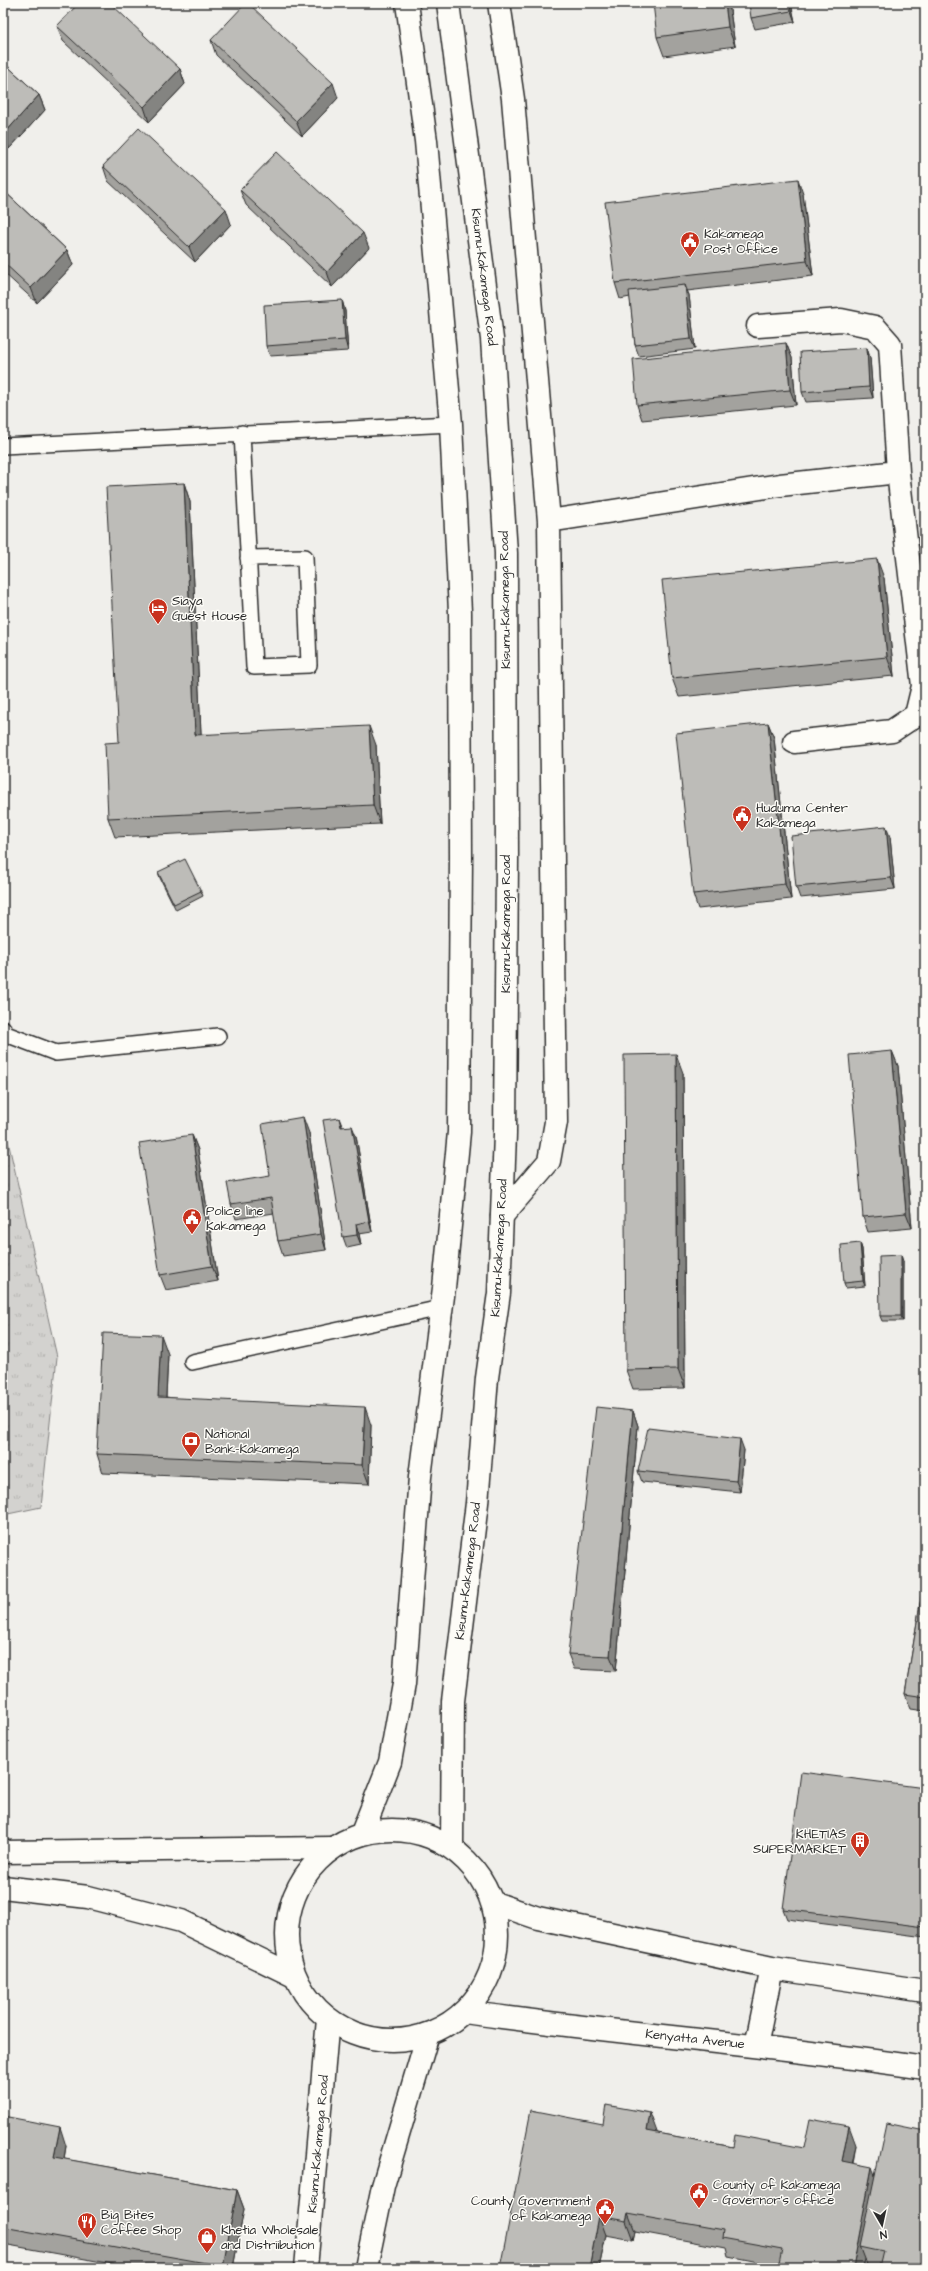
<svg xmlns="http://www.w3.org/2000/svg" width="928" height="2271" font-family="'Architects Daughter',sans-serif">
	<style>
		.grass { fill: url(#grass-tufts); stroke: #7f7e7d }
		.lines { fill: none; stroke-linecap: round; stroke-linejoin: round }
		.lane-casing { stroke: #2b2b2b; stroke-width: 18 }
		.street-casing { stroke: #2b2b2b; stroke-width: 25 }
		.highway-casing { stroke: #2b2b2b; stroke-width: 25 }
		.lane { stroke: #fdfcf7; stroke-width: 15 }
		.street { stroke: #fdfcf7; stroke-width: 22 }
		.highway { stroke: #fdfcf7; stroke-width: 22 }
		.wall { fill: #a3a29e; stroke: #2b2b2b }
		.shaded-wall { fill: #848481; stroke: #2b2b2b }
		.building { fill: #bdbcb8; stroke: #2b2b2b }
		.labels { text-anchor: middle; dominant-baseline: central; stroke-width: 3; stroke-linejoin: round; paint-order: stroke }
		.poi-label { font-size: 13px; fill: #2b2b2b; stroke: #fdfcf7; text-anchor: start }
		.street-label { font-size: 13px; fill: #2b2b2b; stroke: #fdfcf7 }
	</style>
	<defs>
		<pattern id="grass-tufts" width="24" height="20" patternUnits="userSpaceOnUse"><rect width="24" height="20" fill="#d3d2cf"/><path d="M3 7l-1-3M5 7V3M7 7l1-3M15 17l-1-3M17 17v-4M19 17l1-3" fill="none" stroke="#b5b4b2"/></pattern>
	</defs>
	<rect width="100%" height="100%" fill="#f0efeb"/>
	<filter id="ink" filterUnits="userSpaceOnUse"><feTurbulence type="fractalNoise" baseFrequency=".025" numOctaves="2"/><feDisplacementMap in="SourceGraphic" scale="8" xChannelSelector="R" yChannelSelector="G"/><feConvolveMatrix kernelMatrix="1 2 1 2 8 2 1 2 1" color-interpolation-filters="sRGB"/></filter>
	<g filter="url(#ink)">
		<path class="grass" d="M3,1119L57,1357L41,1507L3,1515Z"/>
		<g class="lines">
			<g class="lane-casing">
				<path id="lane" d="M242,433L254,667L309,665L305,557L248,558
					M3,446L451,424
					M3,1028L6,1034L56,1053L218,1036
					M192,1362L441,1308"/>
			</g>
			<g class="street-casing">
				<path id="street" d="M499,3L513,99L549,521L556,1122L549,1161L502,1216
					M758,326L841,320L875,327L890,344L898,472
					M549,521L780,485L898,472L923,686L916,715L892,731L794,742
					M3,1852L331,1848
					M3,1887L88,1897L181,1921L294,1976"/>
			</g>
			<g class="highway-casing">
				<path id="highway" d="M448,3L492,339L506,553L507,859L505,1134L499,1293L487,1378L477,1503L453,1701L452,1846
					M287 1935a105 105 0 1 1 210 0a105 105 0 1 1-210 0Z
					M362,1833L390,1762L404,1684L420,1477L444,1288L459,1132L461,856L460,612L451,424L426,141L407,3
					M494,1903L538,1918L772,1968L925,1991
					M465,2012C618,2034 772,2045 925,2068
					M756,2046L772,1968
					M306,2268L328,2019
					M366,2268L383,2186L428,2034"/>
			</g>
			<use href="#lane" class="lane"/>
			<use href="#street" class="street"/>
			<use href="#highway" class="highway"/>
		</g>
		<path class="wall" d="M729,3L735,46L664,56L657,37Z
			M791,3L795,22L755,29L751,18Z
			M57,26L180,69L185,84L149,122L63,41Z
			M211,40L338,98L302,136L216,55Z
			M3,62L39,95L45,110L9,149L3,143Z
			M103,166L231,224L195,262L108,181Z
			M3,190L67,250L73,265L37,303L3,272Z
			M240,190L369,248L332,287L246,205Z
			M803,194L813,276L687,291L689,295L695,349L639,356L635,345L630,297L620,299L615,283Z
			M342,300L345,311L348,351L270,356L266,346Z
			M786,343L792,358L796,405L642,420L637,405Z
			M867,348L870,358L873,398L806,402L802,392Z
			M184,483L190,502L201,734L376,745L380,824L115,837L108,818L119,742Z
			M884,578L894,676L679,697L672,678Z
			M768,723L774,738L791,899L698,909L693,894Z
			M890,837L895,889L800,898L796,887Z
			M158,872L201,891L203,896L176,910L160,878Z
			M892,1051L898,1066L912,1228L868,1232L863,1217Z
			M683,1073L685,1388L633,1389L626,1370Z
			M343,1127L356,1136L372,1232L359,1234L361,1245L347,1248L343,1237Z
			M309,1133L326,1250L283,1256L278,1241L274,1213L236,1219L231,1204L270,1176Z
			M192,1135L198,1150L218,1281L166,1290L160,1275Z
			M860,1243L862,1249L865,1286L846,1288L844,1283Z
			M903,1261V1321H882L880,1316Z
			M168,1354L166,1397L371,1425L369,1484L103,1473L97,1454Z
			M633,1411L638,1426L616,1671L574,1669L568,1654Z
			M744,1450L740,1492L642,1482L638,1471Z
			M925,1574V1711L911,1709L905,1694Z
			M925,1788V1937L787,1919L783,1909Z
			M3,2116L66,2146L64,2159L237,2190L244,2209L233,2268H135L3,2244Z
			M603,2124L657,2132V2133L733,2147L804,2148L856,2145L853,2163L875,2174L925,2131L879,2267L867,2265L865,2259L779,2266L728,2256L726,2248L635,2231L633,2240L606,2235L599,2268H500Z"/>
		<path class="shaded-wall" d="M725,3H729L735,46L728,27Z
			M789,3H791L795,22L791,11Z
			M180,69L185,84L149,122L144,107Z
			M333,83L338,98L302,136L296,121Z
			M39,95L45,110L9,149L4,134Z
			M798,179L803,194L813,276L807,261Z
			M226,209L231,224L195,262L189,247Z
			M363,233L369,248L332,287L327,272Z
			M67,250L73,265L37,303L31,288Z
			M685,285L689,295L695,349L691,339Z
			M342,300L345,311L348,351L345,340Z
			M786,343L792,358L796,405L790,390Z
			M867,348L870,358L873,398L869,387Z
			M184,483L190,502L202,754L195,735Z
			M877,559L884,578L894,676L887,657Z
			M768,723L774,738L791,899L785,884Z
			M369,726L376,745L380,824L373,805Z
			M886,826L890,837L895,889L891,878Z
			M892,1051L898,1066L912,1228L906,1213Z
			M676,1054L683,1073L685,1388L678,1369Z
			M303,1117L309,1133L326,1250L321,1234Z
			M339,1118L343,1128L341,1127Z
			M352,1126L356,1136L372,1232L369,1221Z
			M192,1135L198,1150L218,1281L212,1266Z
			M356,1224L359,1234L361,1245L357,1235Z
			M860,1243L862,1249L865,1286L863,1281Z
			M901,1255L903,1261V1321L901,1316Z
			M161,1335L168,1354L165,1416L158,1397Z
			M365,1407L371,1425L369,1484L362,1465Z
			M633,1411L638,1426L616,1671L610,1656Z
			M740,1439L744,1450L740,1492L736,1481Z
			M650,2113L657,2132L654,2150L647,2131Z
			M849,2126L856,2145L849,2180L842,2161Z
			M60,2127L66,2146L61,2176L54,2157Z
			M872,2167L879,2186L860,2246L865,2259L863,2268H853Z
			M237,2190L244,2209L233,2268H224L223,2266Z
			M628,2213L635,2231L633,2240L626,2221Z
			M599,2216L606,2235L599,2268H589Z"/>
		<path class="building" d="M79,3H110L180,69L144,107L57,26Z
			M246,3H248L333,83L296,121L211,40Z
			M653,3H725L728,27L657,37Z
			M749,3H789L791,11L751,18Z
			M3,62L39,95L4,134L3,133Z
			M139,128L226,209L189,247L103,166Z
			M277,152L363,233L327,272L240,190Z
			M798,179L807,261L615,283L605,202Z
			M3,190L67,250L31,288L3,262Z
			M685,285L691,339L635,345L629,291Z
			M342,300L345,340L266,346L264,305Z
			M786,343L790,390L637,405L633,359Z
			M867,348L869,387L802,392L800,352Z
			M184,483L195,735L369,726L373,805L108,818L105,743L119,742L106,487Z
			M877,559L887,657L672,678L662,580Z
			M768,723L785,884L693,894L676,733Z
			M886,826L891,878L796,887L791,836Z
			M185,859L201,891L174,904L158,872Z
			M892,1051L906,1213L863,1217L849,1055Z
			M676,1054L678,1369L626,1370L624,1055Z
			M303,1117L321,1234L278,1241L271,1198L231,1204L227,1183L270,1176L262,1124Z
			M339,1118L341,1127L352,1126L369,1221L356,1224L357,1235L343,1237L323,1120Z
			M192,1135L212,1266L160,1275L139,1143Z
			M860,1243L863,1281L844,1283L841,1245Z
			M901,1255V1316H880L879,1256Z
			M103,1333L161,1335L158,1397L365,1407L362,1465L97,1454Z
			M596,1407L633,1411L610,1656L568,1654Z
			M648,1428L740,1439L736,1481L638,1471Z
			M925,1574V1697L905,1694Z
			M801,1772L925,1788V1927L783,1909Z
			M606,2105L650,2113L647,2131L733,2147L735,2135L804,2148L810,2119L849,2126L842,2161L872,2167L853,2268H778L782,2249L722,2238L723,2230L628,2213L626,2221L599,2216L589,2268H500L531,2110L603,2124Z
			M3,2116L60,2127L54,2157L237,2190L223,2266L3,2227Z
			M886,2123L925,2131V2268H879L883,2251L860,2246Z"/>
	</g>
	<defs>
		<g id="civic-pin" transform="scale(1)"><path d="M0 17L-7.5 6A9.5 9.5 0 1 1 7.5 6Z" fill="#c8321e" stroke="#fdfcf7"/><path d="M-.6-6.5H3V-4.5H.6V-3L4-1V1h2V6H-6V1h2V-1L-.6-3ZM-1.2 2.5V6h2.4V2.5Z" fill="#fff"/></g>
		<g id="hotel-pin" transform="scale(1)"><path d="M0 17L-7.5 6A9.5 9.5 0 1 1 7.5 6Z" fill="#c8321e" stroke="#fdfcf7"/><path d="M-6-4.5h1.5V1H6V5H4.5V3h-9V5H-6ZM-4 0a1.8 1.8 0 1 1 3.6 0ZM.5 0V-2.5h3Q6-2.5 6 0Z" fill="#fff"/></g>
		<g id="bank-pin" transform="scale(1)"><path d="M0 17L-7.5 6A9.5 9.5 0 1 1 7.5 6Z" fill="#c8321e" stroke="#fdfcf7"/><path d="M-6-4H6V4H-6ZM0-2.3a2.3 2.3 0 1 0 0 4.6a2.3 2.3 0 1 0 0-4.6Z" fill="#fff"/></g>
		<g id="building-pin" transform="scale(1)"><path d="M0 17L-7.5 6A9.5 9.5 0 1 1 7.5 6Z" fill="#c8321e" stroke="#fdfcf7"/><path d="M-4-6H4V6H1V3H-1V6H-4ZM-2.5-4.3h1.7v1.8h-1.7ZM.8-4.3h1.7v1.8H.8ZM-2.5-1h1.7V.8h-1.7ZM.8-1h1.7V.8H.8Z" fill="#fff"/></g>
		<g id="restaurant-pin" transform="scale(1)"><path d="M0 17L-7.5 6A9.5 9.5 0 1 1 7.5 6Z" fill="#c8321e" stroke="#fdfcf7"/><path d="M-5-6h1v4h1v-4h1v4h1v-4h1v5L-1.5 .5V6h-2V.5L-5-1ZM5-6V6H3V1.5H1.5Q1.5-4 5-6Z" fill="#fff"/></g>
		<g id="shop-pin" transform="scale(1)"><path d="M0 17L-7.5 6A9.5 9.5 0 1 1 7.5 6Z" fill="#c8321e" stroke="#fdfcf7"/><path d="M-5-2.5h2.3a2.7 3.5 0 0 1 5.4 0H5L5.5 6h-11ZM-1.5-2.5h3a1.5 2.3 0 0 0-3 0Z" fill="#fff"/></g>
	</defs>
	<g fill-rule="evenodd">
		<use href="#civic-pin" x="690" y="241"/>
		<use href="#hotel-pin" x="158" y="608"/>
		<use href="#civic-pin" x="742" y="815"/>
		<use href="#civic-pin" x="192" y="1218"/>
		<use href="#bank-pin" x="191" y="1441"/>
		<use href="#building-pin" x="860" y="1841"/>
		<use href="#civic-pin" x="699" y="2192"/>
		<use href="#civic-pin" x="605" y="2208"/>
		<use href="#restaurant-pin" x="87" y="2222"/>
		<use href="#shop-pin" x="207" y="2237"/>
	</g>
	<g class="labels">
		<g class="poi-label">
			<text x="704" y="234">Kakamega<tspan x="704" dy="15">Post Office</tspan></text>
			<text x="172" y="601">Siaya<tspan x="172" dy="15">Guest House</tspan></text>
			<text x="756" y="808">Huduma Center<tspan x="756" dy="15">Kakamega</tspan></text>
			<text x="206" y="1211">Police line<tspan x="206" dy="15">Kakamega</tspan></text>
			<text x="205" y="1434">National<tspan x="205" dy="15">Bank-Kakamega</tspan></text>
			<text x="846" y="1834" text-anchor="end">KHETIAS<tspan x="846" dy="15">SUPERMARKET</tspan></text>
			<text x="713" y="2185">County of Kakamega<tspan x="713" dy="15">- Governor's office</tspan></text>
			<text x="591" y="2201" text-anchor="end">County Government<tspan x="591" dy="15">of Kakamega</tspan></text>
			<text x="101" y="2215">Big Bites<tspan x="101" dy="15">Coffee Shop</tspan></text>
			<text x="221" y="2230">Khetia Wholesale<tspan x="221" dy="15">and Distriibution</tspan></text>
		</g>
		<g class="street-label">
			<text transform="translate(484 277) rotate(83)">Kisumu-Kakamega Road</text>
			<text transform="translate(505 600) rotate(-91)">Kisumu-Kakamega Road</text>
			<text transform="translate(506 924) rotate(-90)">Kisumu-Kakamega Road</text>
			<text transform="translate(499 1248) rotate(-87)">Kisumu-Kakamega Road</text>
			<text transform="translate(468 1571) rotate(-83)">Kisumu-Kakamega Road</text>
			<text transform="translate(695 2039) rotate(6)">Kenyatta Avenue</text>
			<text transform="translate(318 2144) rotate(-85)">Kisumu-Kakamega Road</text>
		</g>
	</g>
	<rect width="928" height="2271" fill="none" stroke="#fdfcf7" stroke-width="16"/>
	<rect x="8" y="8" width="912" height="2255" fill="none" stroke="#2b2b2b" stroke-width="1.5" filter="url(#ink)"/>
	<g transform="translate(882 2225) rotate(171)" stroke="#fdfcf7" stroke-width="3" paint-order="stroke">
	<path d="M0-3L7 15L0 10L-7 15Z" fill="#2b2b2b"/>
	<text y="-6" font-size="11" font-weight="bold" text-anchor="middle" fill="#2b2b2b">N</text>
	</g>
</svg>
